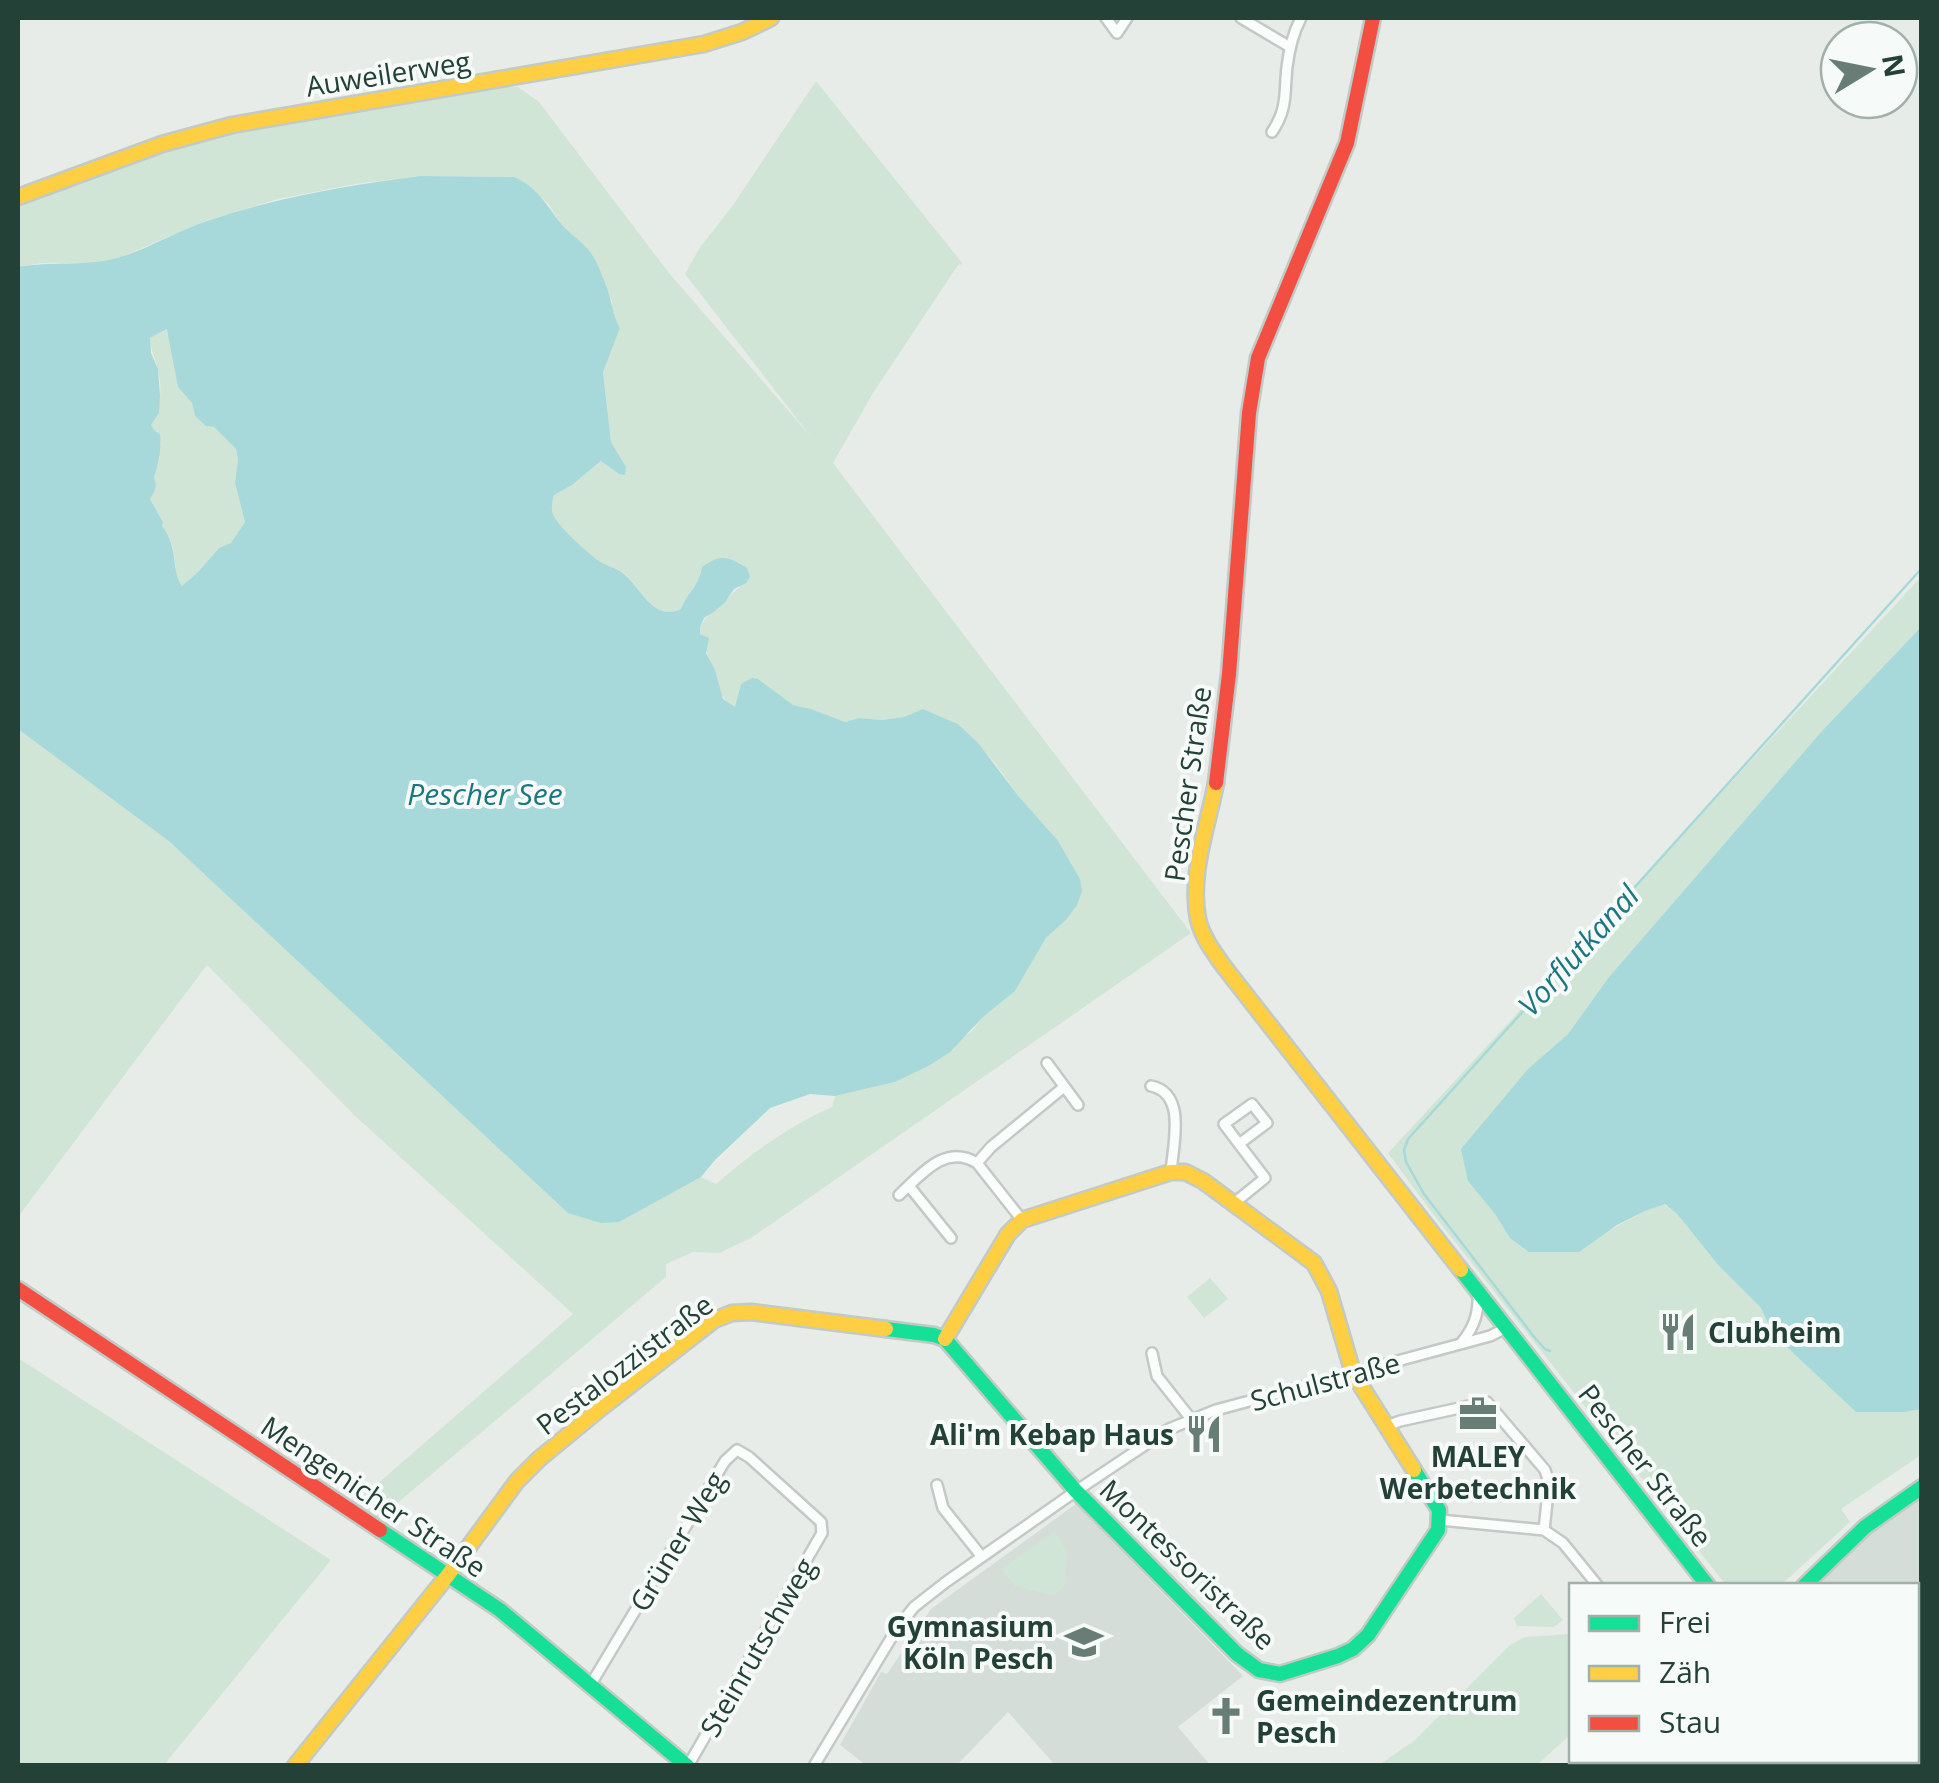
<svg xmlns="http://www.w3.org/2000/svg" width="1939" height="1783" font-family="'Open Sans',sans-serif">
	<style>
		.built { fill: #d5ddd9 }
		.green { fill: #d0e5d5 }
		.water { fill: #a7d8da; fill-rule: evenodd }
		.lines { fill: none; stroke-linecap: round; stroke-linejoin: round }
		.stream { stroke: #a7d8da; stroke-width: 2.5 }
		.street-casing { stroke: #c4c9c6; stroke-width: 14 }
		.fast-casing { stroke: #c2cac6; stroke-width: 19 }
		.slow-casing { stroke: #c2cac6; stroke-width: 19 }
		.jam-casing { stroke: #c2cac6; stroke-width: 19 }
		.street { stroke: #fbfcfc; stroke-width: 9 }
		.fast { stroke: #16e098; stroke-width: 14 }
		.slow { stroke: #ffcf43; stroke-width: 14 }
		.jam { stroke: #f24e42; stroke-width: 14 }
		.labels { text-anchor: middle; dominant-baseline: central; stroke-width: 8; stroke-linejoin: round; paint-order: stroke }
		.street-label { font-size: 28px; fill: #234136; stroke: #f6faf8 }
		.poi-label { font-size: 28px; font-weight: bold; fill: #234136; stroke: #f6faf8; text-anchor: start }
		.water-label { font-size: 30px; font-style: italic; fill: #1b777f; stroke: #f6faf8 }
	</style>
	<rect width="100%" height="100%" fill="#e7ece9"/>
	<path class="built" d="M1921,1494V1747L1916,1741V1586H1812L1869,1529Z
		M1076,1504L1243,1676L1178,1727L1210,1765H1055L1008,1712L957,1765H866L840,1745L881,1672L887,1674L931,1609Z"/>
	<path class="green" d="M816,81L963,264L958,265L873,393L833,463L1191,933L751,1238L719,1253L693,1252L666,1264V1277L376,1521L353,1505L573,1314L354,1115L207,965L18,1217V729L170,842L618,1222L701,1177L716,1184C752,1153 789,1126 832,1107L835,1096L895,1082L971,1032L983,1017L1015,991L1046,938L1066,920L1020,798L995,763L958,724L923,709L904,717L882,720L859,718L845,722L811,709L793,706L758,679L742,684L735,708C719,697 721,691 716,674C712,662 699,640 700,628C701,618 742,587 750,577L702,567C699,587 686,593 681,609C652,623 640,584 621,571C614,567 606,566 599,561C588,553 562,530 555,518C550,510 552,503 554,495L572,485L602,461L619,474L626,467L611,442L603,371L620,328L611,311L612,301L590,251L560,223L548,203L514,177L422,176L355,184L278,199L205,221L121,257L92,264L42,263L18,267V203L161,151L250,127L488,87H518L539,102L669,273L812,438L685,274L699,249L733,205Z
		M168,329L178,386L192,403L195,416L209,427H214L236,449L238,460L235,483L245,522L231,543L219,548L199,571L182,586L178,584C174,563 177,544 162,526L163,522L150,498C156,491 158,487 154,478C157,468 156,453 161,444L158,431H154L151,425C160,410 163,389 158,370C156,358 150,350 150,338Z
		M1921,577V627L1822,731L1609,977L1568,1034L1529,1068L1495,1214L1510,1238L1599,1236L1645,1211L1664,1204L1678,1215L1719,1266L1761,1308L1773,1334L1856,1412H1905L1921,1409V1455L1841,1509L1850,1522L1781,1585H1726L1433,1214L1388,1153Z
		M1210,1278L1228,1299L1204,1318L1187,1297Z
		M18,1358L331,1560L164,1765H18Z
		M1054,1532L1067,1551L1065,1584L1053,1596L1015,1586L1002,1569Z
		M1541,1594L1563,1620L1554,1627L1517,1626L1514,1618Z
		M1571,1634V1734L1537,1765H1379L1415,1740L1510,1645L1525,1637Z"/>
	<path class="water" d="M421,176L514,177C535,186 545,202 558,220C566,231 578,238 587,248C595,257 601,272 605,283C612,299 611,312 620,328L603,372L611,442L626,467L625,475L619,474L601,461L572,485L554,495C552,503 550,510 555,518C562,530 588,553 599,561C606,566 614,567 620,571C640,584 652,623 681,609C687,592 699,587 702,567C721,554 727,556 747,568L750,577L746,583L734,589L725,602L715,611L704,618L700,627V634L709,638L706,653L715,670L723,699L735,707L741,684L752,678L758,679L793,705L811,709L845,722L859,718L882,720L904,717L923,709L958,724L978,743L1020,798L1058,841L1080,879L1082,891L1077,905L1066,920L1046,938L1015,991L983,1017L950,1052L930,1065L895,1082L835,1096L810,1094L770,1108L715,1160L701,1177L619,1222L601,1223L568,1213L170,842L18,729V267C51,261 84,267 117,258C149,249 178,230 210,220C279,197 349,185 421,176ZM167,329L178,387L192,403L195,416L206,426L214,427L236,449L238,460L235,483L245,522L231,543L219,548L199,571L182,586C171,572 179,547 162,526L163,522L150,499C155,491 158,487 154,478C158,465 162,447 160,434L154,430L151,425L159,413L160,395L158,369L151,353L150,338Z
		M1921,627V1409L1905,1412H1856L1773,1334L1761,1308L1719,1266L1678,1215L1665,1204L1645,1211L1617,1225L1579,1252H1529L1510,1238L1495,1214L1468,1181L1461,1149L1529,1068L1568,1034L1609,977L1822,731Z"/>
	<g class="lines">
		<path class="stream" d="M1550,1351L1545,1349L1535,1338L1424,1194L1406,1162L1404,1150L1408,1139L1922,568"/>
		<g class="street-casing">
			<path id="street" d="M1106,18L1117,33L1127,18
				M1241,18L1290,47
				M1272,132C1288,108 1284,94 1287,67C1289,50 1293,33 1301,18
				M1047,1063L1078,1105
				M1151,1086C1187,1093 1173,1145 1171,1172
				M977,1163L991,1147L1064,1087
				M909,1186L951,1238
				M899,1195C921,1175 945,1143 977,1163L1022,1220
				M1233,1204L1265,1178L1239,1144L1267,1123L1252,1104L1224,1124L1239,1144
				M1462,1342C1475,1326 1479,1312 1478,1292
				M1152,1353L1157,1376L1191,1419
				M1387,1426L1400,1421L1487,1402L1545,1470L1549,1483L1544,1530
				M937,1485L943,1508L982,1557
				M1440,1520L1544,1530L1563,1543L1598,1586
				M591,1684L725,1461L737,1450L749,1457L821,1522L822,1533L688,1766
				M1705,1760L1710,1766
				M1850,1760L1854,1766
				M814,1766L896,1630L914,1607L946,1582L1076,1491L1169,1429L1216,1410L1490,1336L1506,1328"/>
		</g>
		<g class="fast-casing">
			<path id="fast" d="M1461,1270L1708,1586
				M886,1329L934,1335L945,1339L1076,1491L1237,1654L1259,1670L1280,1674L1338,1656L1353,1649L1368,1635L1438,1530L1439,1510L1414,1470
				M380,1530L500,1610L687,1766
				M1804,1586L1865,1527L1922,1487
				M1679,1766L1682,1760"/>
		</g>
		<g class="slow-casing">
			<path id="slow" d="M18,197L162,144L232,125L704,44L742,32L771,18
				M1216,783C1208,825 1189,875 1198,919C1202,937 1214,953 1225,968L1461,1270
				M945,1339L1008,1234L1022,1220L1171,1172H1185L1203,1181L1314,1263L1329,1291L1353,1373L1414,1470
				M295,1766L448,1575L517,1481L539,1459L601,1408L714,1320L732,1313L751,1312L886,1329"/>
		</g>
		<g class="jam-casing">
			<path id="jam" d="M1216,783L1229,674L1249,413L1258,358L1347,143L1373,18
				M18,1289L380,1530"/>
		</g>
		<use href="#street" class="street"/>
		<use href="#fast" class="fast"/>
		<use href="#slow" class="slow"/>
		<use href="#jam" class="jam"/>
	</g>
	<defs>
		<g id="restaurant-bare" transform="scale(3)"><path d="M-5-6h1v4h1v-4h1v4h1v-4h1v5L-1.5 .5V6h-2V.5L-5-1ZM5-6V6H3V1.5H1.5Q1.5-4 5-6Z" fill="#687d75" stroke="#f6faf8" stroke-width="2.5" paint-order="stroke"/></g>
		<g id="office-bare" transform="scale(3)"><path d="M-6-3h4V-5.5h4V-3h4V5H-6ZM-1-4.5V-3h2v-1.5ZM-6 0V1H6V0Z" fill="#687d75" stroke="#f6faf8" stroke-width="2.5" paint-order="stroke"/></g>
		<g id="school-bare" transform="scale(3)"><path d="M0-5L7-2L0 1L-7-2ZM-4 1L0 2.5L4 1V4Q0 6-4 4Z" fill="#687d75" stroke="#f6faf8" stroke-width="2.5" paint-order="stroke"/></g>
		<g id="church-bare" transform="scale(3)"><path d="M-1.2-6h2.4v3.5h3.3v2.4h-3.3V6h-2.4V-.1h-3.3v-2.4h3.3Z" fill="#687d75" stroke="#f6faf8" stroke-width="2.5" paint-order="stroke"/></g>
	</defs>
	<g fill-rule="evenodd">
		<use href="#restaurant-bare" x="1678" y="1332"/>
		<use href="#office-bare" x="1478" y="1414"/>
		<use href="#restaurant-bare" x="1204" y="1434"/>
		<use href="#school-bare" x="1084" y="1642"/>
		<use href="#church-bare" x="1226" y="1716"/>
	</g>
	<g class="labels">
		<g class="street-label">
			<text transform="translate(388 73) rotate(-9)">Auweilerweg</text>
			<text transform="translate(1187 784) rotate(-82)">Pescher Straße</text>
			<text transform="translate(624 1364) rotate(-37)">Pestalozzistraße</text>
			<text transform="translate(1325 1381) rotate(-15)">Schulstraße</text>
			<text transform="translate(1646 1465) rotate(52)">Pescher Straße</text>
			<text transform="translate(374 1496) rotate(34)">Mengenicher Straße</text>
			<text transform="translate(677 1541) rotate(-59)">Grüner Weg</text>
			<text transform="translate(1188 1564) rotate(44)">Montessoristraße</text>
			<text transform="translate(757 1647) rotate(-60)">Steinrutschweg</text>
		</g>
		<g class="poi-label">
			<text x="1708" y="1332">Clubheim</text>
			<text x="1174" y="1434" text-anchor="end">Ali'm Kebap Haus</text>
			<text x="1478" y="1456" text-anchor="middle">MALEY<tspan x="1478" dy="32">Werbetechnik</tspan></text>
			<text x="1054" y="1626" text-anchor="end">Gymnasium<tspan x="1054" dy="32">Köln Pesch</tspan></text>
			<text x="1256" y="1700">Gemeindezentrum<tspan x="1256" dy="32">Pesch</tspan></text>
		</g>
		<g class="water-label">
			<text x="485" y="793">Pescher See</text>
			<text transform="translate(1578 950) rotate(-48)">Vorflutkanal</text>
		</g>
	</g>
	<rect width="1939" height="1783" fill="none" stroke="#234136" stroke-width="40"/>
	<rect x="1569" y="1583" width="350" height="180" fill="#f6faf8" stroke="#a2b0aa" stroke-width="2.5"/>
	<rect x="1589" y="1616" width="50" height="15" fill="#16e098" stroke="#a2b0aa" stroke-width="2.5"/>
	<text x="1659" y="1633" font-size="30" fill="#234136">Frei</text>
	<rect x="1589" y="1666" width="50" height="15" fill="#ffcf43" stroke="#a2b0aa" stroke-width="2.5"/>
	<text x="1659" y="1683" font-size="30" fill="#234136">Zäh</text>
	<rect x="1589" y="1716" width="50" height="15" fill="#f24e42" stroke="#a2b0aa" stroke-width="2.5"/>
	<text x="1659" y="1733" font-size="30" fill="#234136">Stau</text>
	<g transform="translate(1869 70) rotate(80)"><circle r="48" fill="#f6faf8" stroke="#a2b0aa" stroke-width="2.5"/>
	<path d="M0-8L18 38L0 25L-18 38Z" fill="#687d75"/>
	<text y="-15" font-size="28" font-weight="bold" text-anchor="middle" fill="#234136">N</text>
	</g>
</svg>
